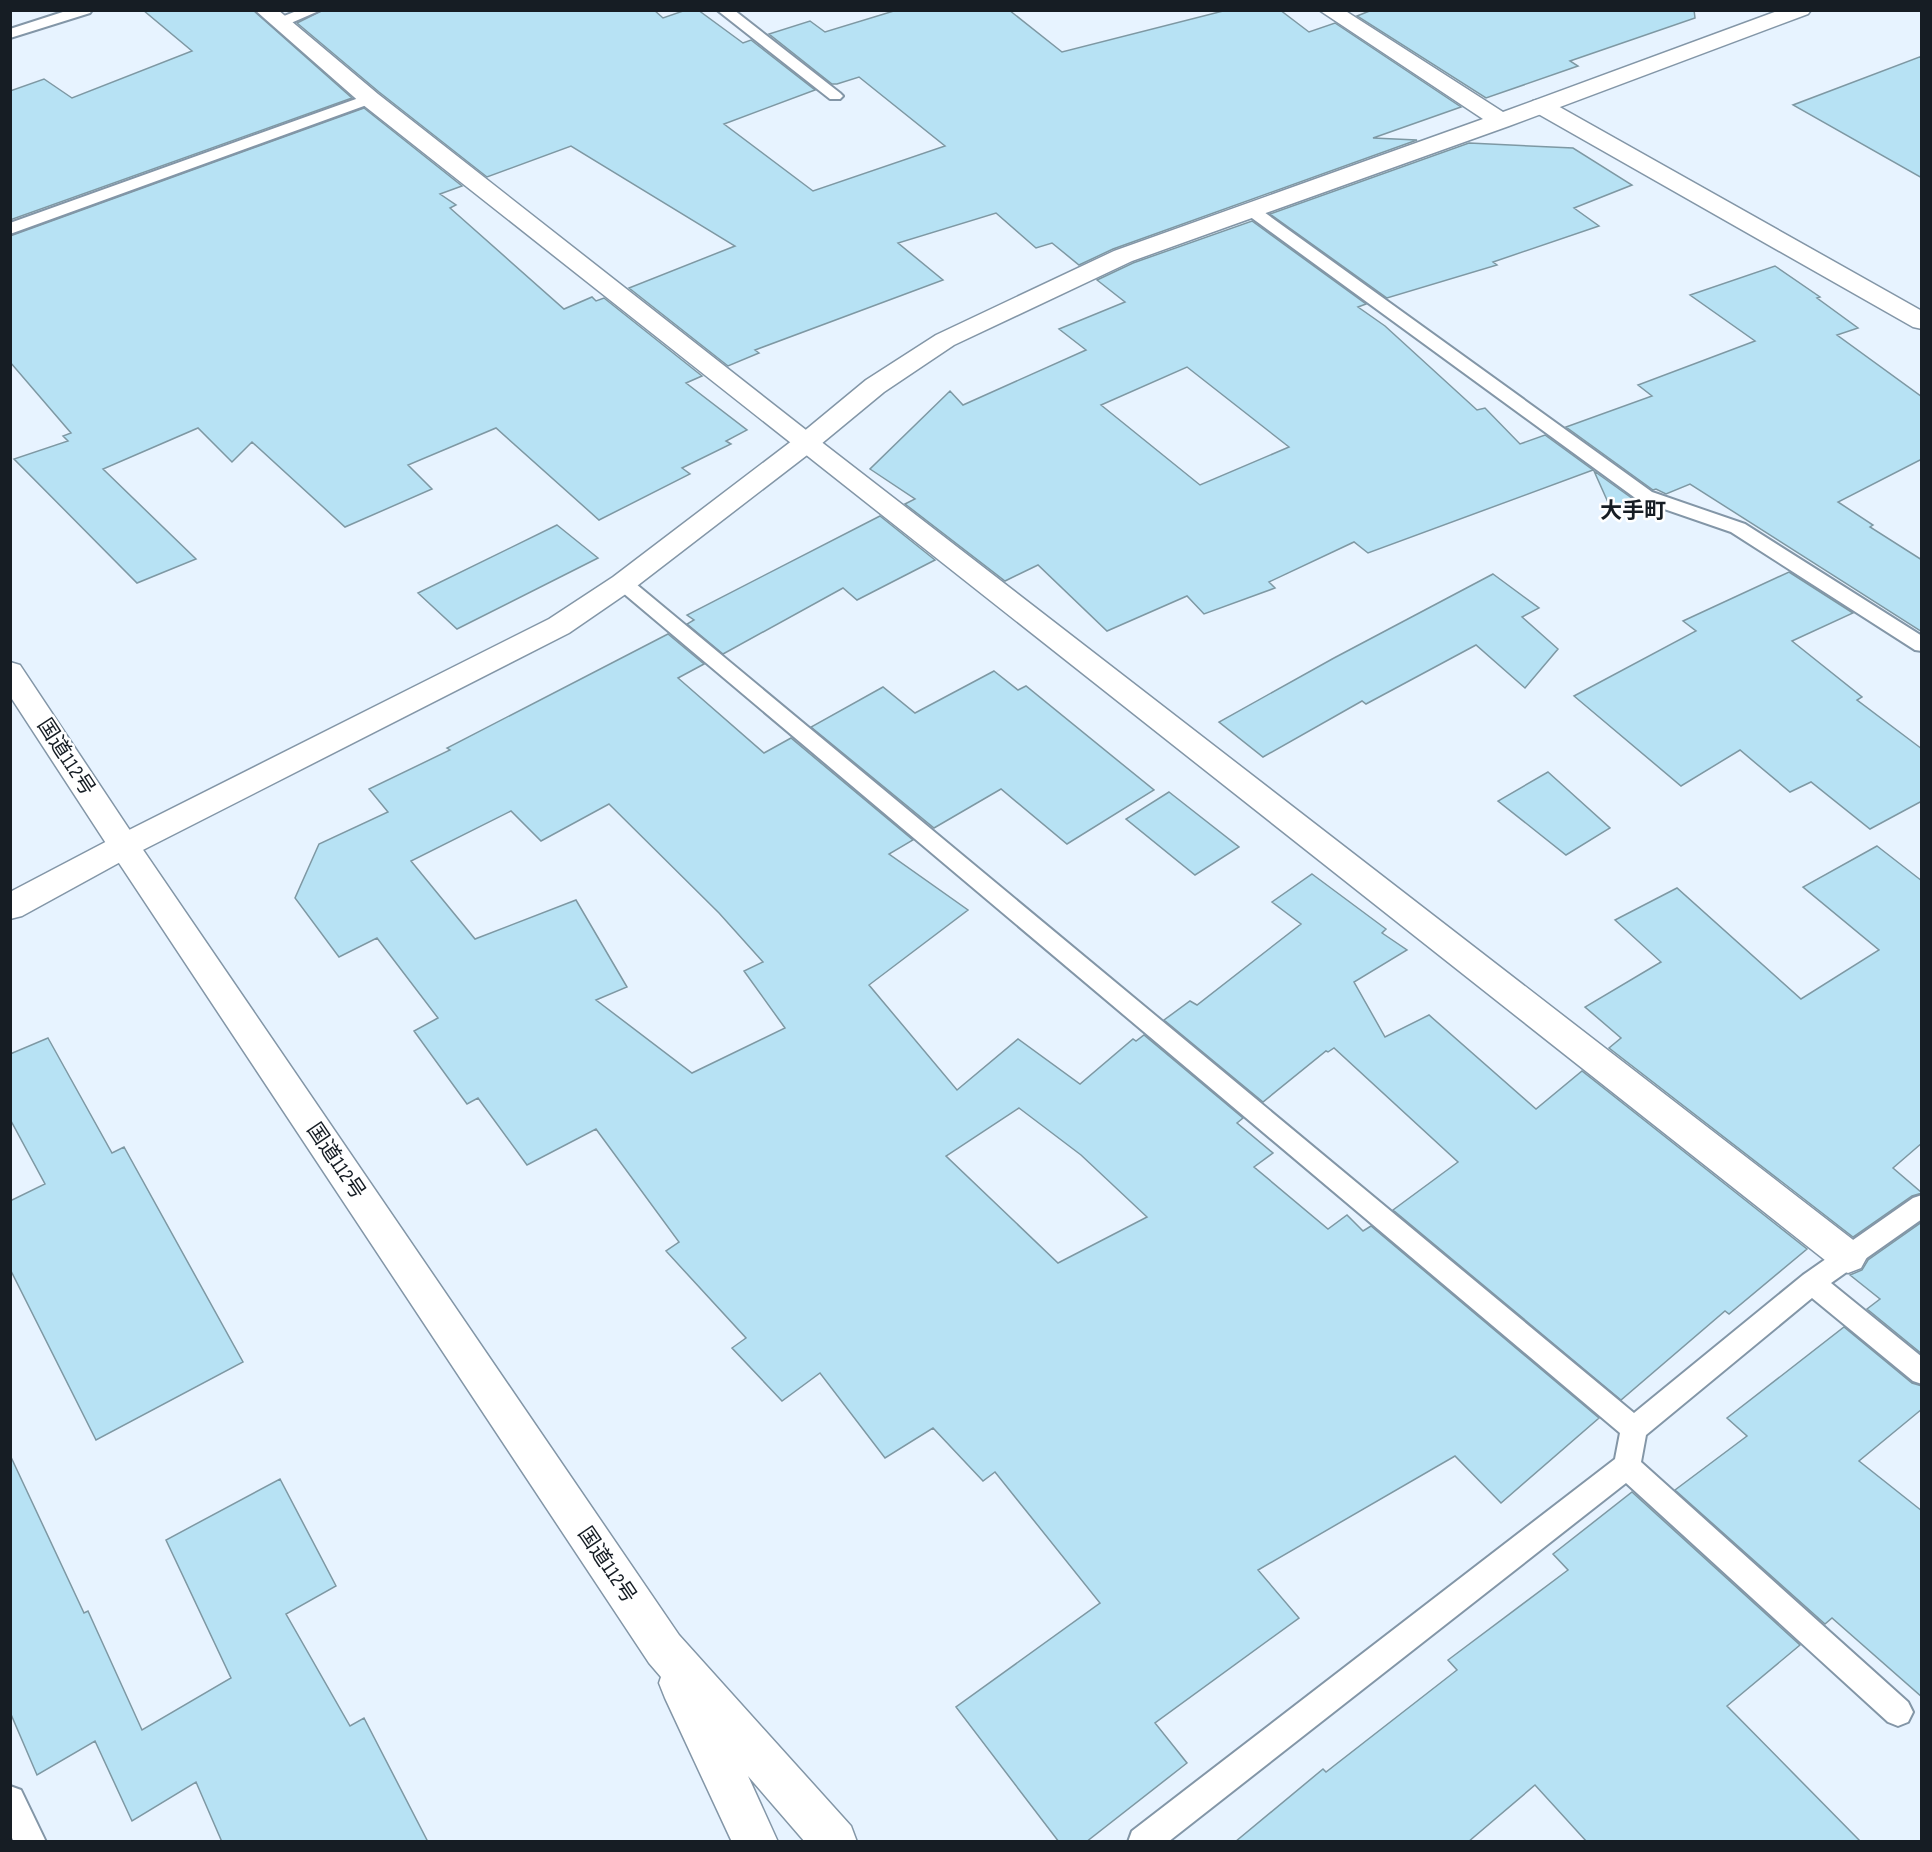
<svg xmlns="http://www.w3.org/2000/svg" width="1932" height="1852" font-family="'Sofia Sans Condensed','Noto Sans JP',sans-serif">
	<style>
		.building { fill: #b7e2f4; stroke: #7e98a3; stroke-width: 1.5; fill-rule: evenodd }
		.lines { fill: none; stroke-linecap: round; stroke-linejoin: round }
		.lane-casing { stroke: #8396a7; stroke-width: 4 }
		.street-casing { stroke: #8396a7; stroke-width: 3 }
		.secondary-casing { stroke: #8396a7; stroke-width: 3 }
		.highway-casing { stroke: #8396a7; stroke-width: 3 }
		.lane { fill: #fff; fill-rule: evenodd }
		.street { fill: #fff; fill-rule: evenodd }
		.secondary { fill: #fff; fill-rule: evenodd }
		.highway { fill: #fff; fill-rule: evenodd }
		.labels { text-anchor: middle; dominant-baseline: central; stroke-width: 5; stroke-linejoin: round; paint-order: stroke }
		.street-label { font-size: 21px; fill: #161d24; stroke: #fff }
		.neighbourhood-label { font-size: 22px; font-weight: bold; fill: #161d24; stroke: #fff }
	</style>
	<rect width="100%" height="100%" fill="#e7f3ff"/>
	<path class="building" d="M143,10H253L352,98L10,220V91L44,79L72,98L192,51Z
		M323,10H654L663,18L686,10H698L743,43L751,40L815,90L724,124L813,191L945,146L859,77L837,84H832L769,34L810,21L825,32L897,10H1009L1062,52L1227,10H1280L1309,32L1335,23L1461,107L1373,138L1417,140L1113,249L1079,265L1052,243L1036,248L996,213L898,243L943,280L755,350L759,353L728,366L629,288L735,246L571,146L487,177L379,92L297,23Z
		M1372,10H1694L1695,18L1570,61L1578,66L1486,98L1357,16Z
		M1922,56V178L1793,105Z
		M364,108L462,186L440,194L456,205L450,208L564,309L592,297L596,301L604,298L702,376L686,383L747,430L726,441L731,444L682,468L690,474L599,520L496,428L408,465L432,489L345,527L252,442L232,462L198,428L103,469L196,559L137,583L14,459L68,441L63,436L71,433L10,362V236Z
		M1469,143L1573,148L1632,185L1574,208L1599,226L1493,262L1497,265L1387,298L1270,214Z
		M1252,221L1366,304L1358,307L1385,326L1477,410L1485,408L1520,444L1545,435L1593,470L1368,553L1354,542L1269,582L1275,588L1204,614L1187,596L1107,631L1038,565L1005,581L905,504L915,499L870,469L950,391L963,405L1086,350L1059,329L1125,302L1097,280L1133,263ZM1187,367L1289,447L1200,485L1101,405Z
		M1775,266L1820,297L1817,298L1858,328L1837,335L1922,397V459L1838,502L1873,525L1870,527L1922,560V632L1690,484L1666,494L1656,489L1653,490L1566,427L1652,396L1638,385L1755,341L1690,295Z
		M1594,471L1633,499L1611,509Z
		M880,516L935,560L857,600L843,588L723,654L687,624L694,620L687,615Z
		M557,525L598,558L457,629L418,593Z
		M1789,572L1853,613L1792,641L1862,697L1857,700L1922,749V801L1870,829L1811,782L1790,792L1740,750L1681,786L1574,696L1696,631L1683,621Z
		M1493,574L1539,608L1522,617L1558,649L1525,688L1476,645L1366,704L1362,701L1263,757L1219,722L1334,658Z
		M668,634L704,664L678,678L764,753L791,738L913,840L889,854L968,910L869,985L957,1090L1018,1039L1080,1084L1133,1039L1136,1041L1144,1035L1243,1118L1237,1123L1273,1153L1254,1167L1328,1229L1347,1215L1363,1231L1371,1226L1599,1418L1501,1503L1455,1456L1258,1570L1299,1618L1155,1723L1187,1763L1086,1842H1059L956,1707L1100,1603L995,1472L983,1481L933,1428L885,1458L820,1373L782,1401L732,1348L746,1338L666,1251L679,1242L596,1129L527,1165L478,1098L467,1104L414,1031L438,1018L377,938L339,957L295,898L319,844L388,812L369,789L450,750L447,748ZM609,804L719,913L763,962L744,971L785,1028L692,1073L596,1000L627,987L576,900L475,939L411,861L511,811L541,841ZM1019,1108L1081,1155L1147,1217L1058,1263L946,1156Z
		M994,671L1018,690L1026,686L1154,790L1067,844L1001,789L934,828L811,727L883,687L915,713Z
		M1548,772L1610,828L1566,855L1498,801Z
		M1169,792L1239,847L1195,875L1126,819Z
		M1877,846L1922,881V1143L1893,1168L1922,1193L1912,1196L1853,1237L1609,1048L1621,1038L1585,1007L1661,962L1615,920L1677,888L1801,999L1879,950L1803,887Z
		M1312,874L1386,929L1382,933L1407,950L1354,982L1385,1037L1429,1015L1536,1109L1582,1071L1807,1249L1729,1314L1725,1311L1621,1400L1393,1210L1458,1162L1334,1048L1328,1052L1326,1051L1263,1102L1164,1020L1190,1001L1197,1005L1301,924L1272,902Z
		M48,1038L112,1153L124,1147L243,1362L96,1440L10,1269V1201L45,1184L10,1119V1054Z
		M1922,1222V1354L1867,1309L1880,1299L1850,1275L1862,1270L1868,1260Z
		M1844,1327L1912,1383L1922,1386V1409L1859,1461L1922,1511V1697L1832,1618L1825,1624L1675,1490L1747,1436L1727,1418Z
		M10,1455L84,1613L88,1611L142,1730L231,1678L166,1540L280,1479L336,1586L286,1614L350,1726L364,1718L428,1842H222L196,1782L132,1821L95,1741L37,1775L10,1712Z
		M1632,1492L1800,1645L1727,1706L1861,1842H1587L1535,1785L1468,1842H1235L1323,1769L1326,1772L1457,1670L1448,1660L1568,1570L1553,1554Z"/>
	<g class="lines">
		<g class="lane-casing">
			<path id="lane" d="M69,10H92L90,13L10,38V29Z
				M299,10H321L284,26L279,27L272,23L274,20Z
				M717,10H734L840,93L843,96L840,99H830Z
				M370,94L378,99L375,102L10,234V223Z
				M1251,205L1257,207L1652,492L1745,524L1922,636V651L1915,650L1731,532L1638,500L1245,213L1243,210Z
				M623,577L630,579L1634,1413L1803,1275L1913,1198L1922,1195V1219L1831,1283L1922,1357V1384L1913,1381L1812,1298L1646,1435L1641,1462L1908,1702L1913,1712L1908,1722L1898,1726L1888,1722L1626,1483L1168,1842H1128L1132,1831L1615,1459L1620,1433L616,587L613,583L616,579Z
				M10,1786L21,1790L46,1842H14L10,1834Z"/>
		</g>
		<g class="street-casing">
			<path id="street" d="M255,10H278L378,94L815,437L1861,1246L1867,1257L1861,1268L1848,1273L1835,1268L362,104Z
				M1541,99L1549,101L1922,311V329L1913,327L1533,111L1530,106L1533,101Z"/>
		</g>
		<g class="secondary-casing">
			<path id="secondary" d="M1319,10H1344L1503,112L1780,10H1811L1808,14L1509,126L1132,261L954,345L884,392L815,449L633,589L569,633L135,854L22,916L10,919V892L113,838L549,619L613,577L797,437L866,380L936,335L1114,251L1483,119Z"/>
		</g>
		<g class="highway-casing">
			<path id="highway" d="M10,662L20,665L135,838L679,1635L851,1826L857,1842H805L748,1776L778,1842H732L665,1698L659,1683L661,1677L649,1663L113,854L10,696Z"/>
		</g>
		<use href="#lane" class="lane"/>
		<use href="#street" class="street"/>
		<use href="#secondary" class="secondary"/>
		<use href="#highway" class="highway"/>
	</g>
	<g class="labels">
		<g class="street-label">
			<text transform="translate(66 757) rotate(57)">国道112号</text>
			<text transform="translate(336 1161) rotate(56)">国道112号</text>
			<text transform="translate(607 1565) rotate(56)">国道112号</text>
		</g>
		<g class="neighbourhood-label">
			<text x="1633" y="511">大手町</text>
		</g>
	</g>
	<rect width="1932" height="1852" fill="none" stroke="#161d24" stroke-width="24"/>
</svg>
